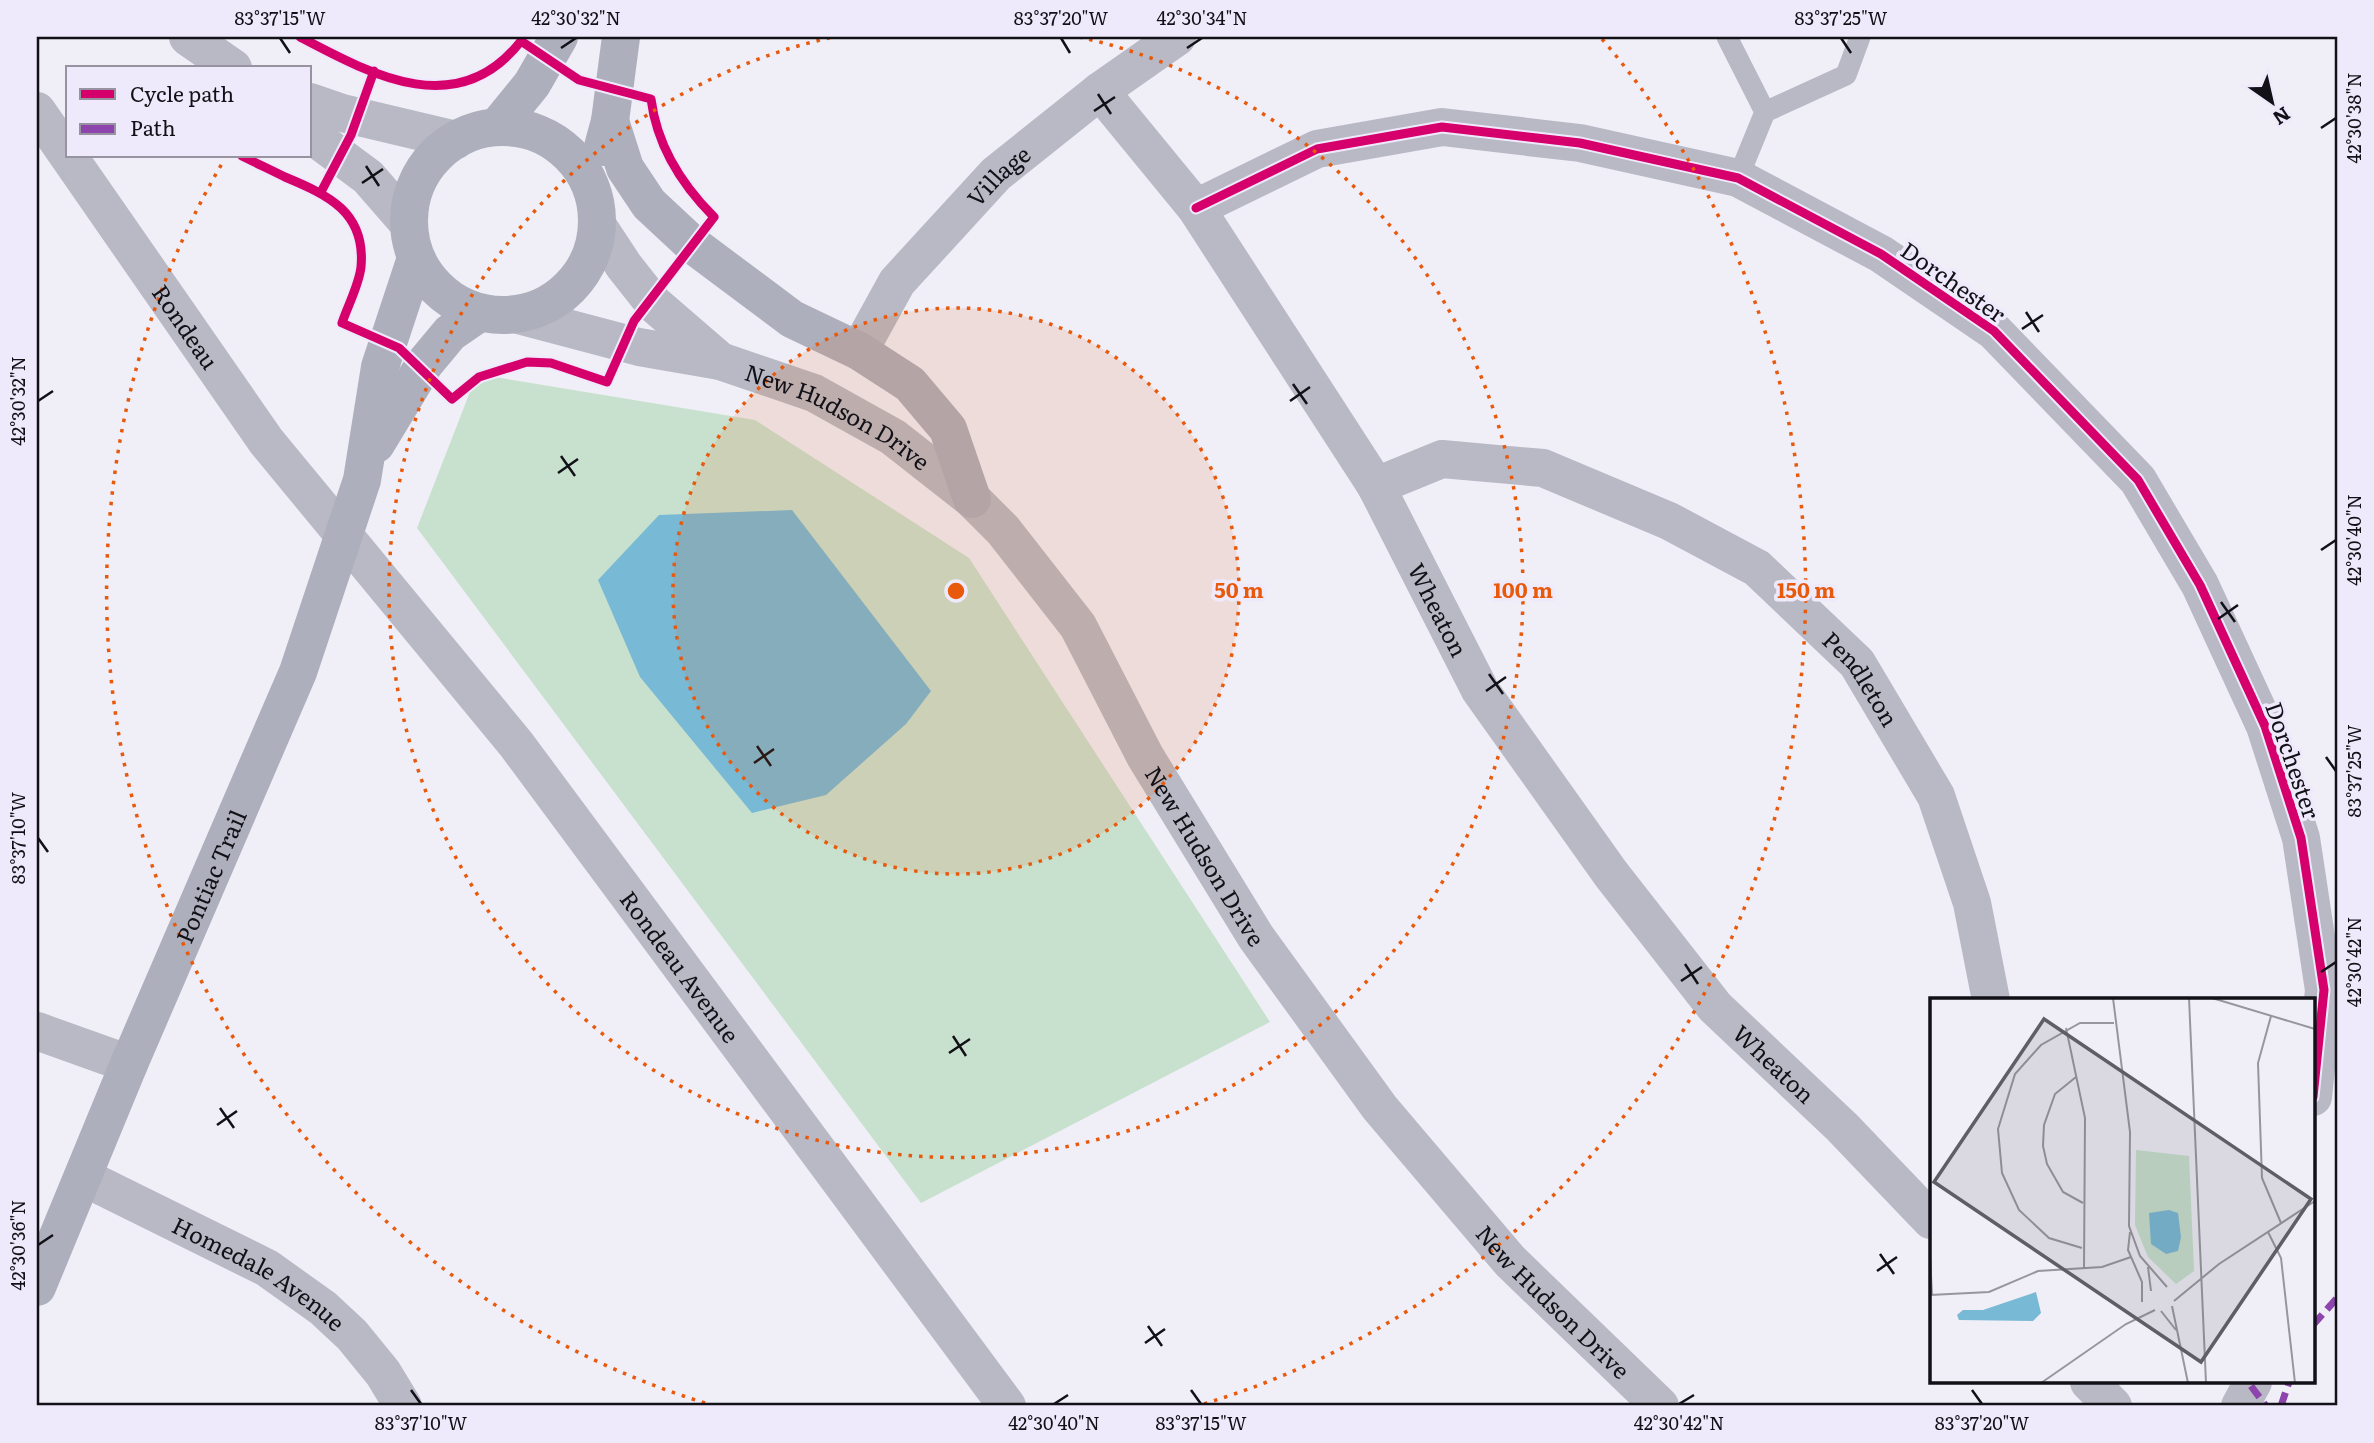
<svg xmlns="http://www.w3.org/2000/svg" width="2374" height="1443" font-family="Literata,serif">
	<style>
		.green { fill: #c8e1ce }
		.water { fill: #78b9d5 }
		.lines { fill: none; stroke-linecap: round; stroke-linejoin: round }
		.lane { stroke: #b8b9c4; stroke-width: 21 }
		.street { stroke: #b8b9c4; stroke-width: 38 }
		.secondary { stroke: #adafbc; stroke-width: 38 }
		.quiet { stroke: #8e44ad; stroke-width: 7; stroke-dasharray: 14 7; stroke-linecap: butt }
		.cycleway-casing { stroke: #efeafb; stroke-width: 13 }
		.cycleway { stroke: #d6006c; stroke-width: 9 }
		.ticks { fill: none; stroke: #121117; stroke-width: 2.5 }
		.ring { fill: none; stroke: #e8590c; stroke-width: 3.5; stroke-dasharray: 3.5 7 }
		.labels { text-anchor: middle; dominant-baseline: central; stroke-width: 7; stroke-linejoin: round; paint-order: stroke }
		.street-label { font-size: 23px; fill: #121117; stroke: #efeafb }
		.inset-road { fill: none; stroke: #97969d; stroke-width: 2 }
		.view { fill: #605e65; fill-opacity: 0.15; stroke: #605e65; stroke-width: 3.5 }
		.inset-edge { fill: none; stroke: #121117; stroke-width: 3.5 }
		.centre { fill: #e8590c; stroke: #efeafb; stroke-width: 3.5 }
		.ring-label { font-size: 21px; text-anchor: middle; font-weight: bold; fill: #e8590c; stroke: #efeafb; stroke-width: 7; stroke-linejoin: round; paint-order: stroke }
		.neatline { fill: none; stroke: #121117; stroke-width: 2.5 }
		.ticks-label { font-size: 18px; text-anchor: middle; fill: #121117 }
	</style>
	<rect width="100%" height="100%" fill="#f0eef7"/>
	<path class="green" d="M477,374L755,420L969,558L1270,1022L921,1203L417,528Z"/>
	<path class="water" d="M792,510L931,691L906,724L826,795L752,813L640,677L598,580L659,515Z"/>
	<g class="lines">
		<path class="lane" d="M1727,37L1765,112
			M1738,178L1765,112L1846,75L1860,37"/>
		<g class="street">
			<path d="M188,37L233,68"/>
			<path id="s1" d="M1100,91L1196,208L1376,486L1480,690L1611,874L1715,1007L1842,1127L1931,1220"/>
			<path d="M310,102L342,113L456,140"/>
			<path id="s2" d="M37,111L266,441L516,744L1007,1406"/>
			<path d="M310,134L368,177L409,224"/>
			<path d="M1196,208L1317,149L1442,127L1580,143L1738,178L1881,254L1994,331L2138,480L2200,585L2265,726L2301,838L2324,990L2313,1097"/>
			<path d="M597,225L624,266L654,304L720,361"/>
			<path id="s3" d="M518,315L639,347L720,361L814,393L893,437L972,499L1003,530L1078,626L1145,756L1256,937L1380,1108L1510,1261L1660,1406"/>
			<path id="s4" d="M859,351L897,282L996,174L1100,91L1177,37"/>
			<path id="s5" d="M1376,486L1442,459L1543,468L1669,521L1757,568L1857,663L1936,796L1972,903L1991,1000"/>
			<path d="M37,1031L129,1064"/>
			<path id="s6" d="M83,1177L267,1268L323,1308L352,1335L383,1373L403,1406"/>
			<path d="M2089,1382L2113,1406"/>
			<path d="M2240,1406L2253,1382"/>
		</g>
		<g class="secondary">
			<path d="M610,121L625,168L649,204L693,245L792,319L859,351L910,384L948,429L972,499"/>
			<path d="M497,127L532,84L559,37"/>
			<circle cx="503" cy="221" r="94"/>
			<path d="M603,147L610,121L621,37"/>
			<path d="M376,444L425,363L450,333L479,313"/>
			<path id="s7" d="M37,1287L129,1064L298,672L362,480L380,367L416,258"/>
		</g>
		<path class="quiet" d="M2313,1325L2337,1298
			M2251,1386L2266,1406
			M2281,1406L2289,1382"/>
		<g class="cycleway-casing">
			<path id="cycleway" d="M242,156C256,163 271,170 285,177C328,195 366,212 361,267C359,285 348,305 342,323L399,348L452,399L479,377L527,362L551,363L607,382L634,321L714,217C681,184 657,146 651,99L579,80L521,41C458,122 372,75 300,37
				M321,192L351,135L374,71
				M1196,208L1317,149L1442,127L1580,143L1738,178L1881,254L1994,331L2138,480L2200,585L2265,726L2301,838L2324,990L2313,1097"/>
		</g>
		<use href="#cycleway" class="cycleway"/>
	</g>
	<path class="ticks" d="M280,38L290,53M1061,38L1070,53M1841,38L1851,53M561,48L576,38M1187,48L1202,38M1098,94L1111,114M1094,111L1115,97M2321,128L2336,118M366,166L379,186M362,183L383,169M2026,312L2039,332M2022,329L2043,315M1293,384L1307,404M38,401L53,391M1290,401L1310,387M561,456L575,476M558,473L578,459M2321,550L2336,540M2221,602L2235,622M2218,619L2238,605M1489,674L1503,694M1486,691L1506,677M757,746L771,766M2326,757L2336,771M754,763L774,749M38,838L48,852M1685,964L1698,984M2321,972L2336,962M1681,981L1702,967M953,1036L966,1056M949,1053L970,1039M220,1108L234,1128M217,1125L237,1111M38,1245L53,1235M1880,1254L1894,1274M1877,1271L1897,1257M1148,1326L1162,1346M1145,1343L1165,1329M411,1390L421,1404M1191,1390L1201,1404M1972,1390L1982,1404M1054,1404L1068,1395M1679,1404L1694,1395"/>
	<circle cx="956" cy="591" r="283" fill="#e8590c" fill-opacity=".12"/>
	<g class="ring">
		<circle cx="956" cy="591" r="283"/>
		<path d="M1079 37A567 567 0 1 1 833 37"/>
		<path d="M715 1406A850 850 0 0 1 224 160M1602 39A850 850 0 0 1 1197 1406"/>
	</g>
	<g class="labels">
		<g class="street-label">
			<text stroke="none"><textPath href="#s4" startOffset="226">Village</textPath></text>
			<text transform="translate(1954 281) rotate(35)">Dorchester</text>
			<text stroke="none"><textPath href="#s2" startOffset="262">Rondeau</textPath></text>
			<text stroke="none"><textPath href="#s3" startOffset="338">New Hudson Drive</textPath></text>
			<text stroke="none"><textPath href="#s1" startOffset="621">Wheaton</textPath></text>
			<text stroke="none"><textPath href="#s5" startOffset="562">Pendleton</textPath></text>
			<text transform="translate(2294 760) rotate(71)">Dorchester</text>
			<text stroke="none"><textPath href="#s3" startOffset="926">New Hudson Drive</textPath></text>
			<text stroke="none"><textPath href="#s7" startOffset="446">Pontiac Trail</textPath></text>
			<text stroke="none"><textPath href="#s2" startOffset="1071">Rondeau Avenue</textPath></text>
			<text stroke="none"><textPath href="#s1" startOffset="1188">Wheaton</textPath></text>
			<text stroke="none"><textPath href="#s6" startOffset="201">Homedale Avenue</textPath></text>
			<text stroke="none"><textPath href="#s3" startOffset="1493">New Hudson Drive</textPath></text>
		</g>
	</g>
	<g transform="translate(1930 998)">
		<rect width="385" height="385" fill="#f0eef7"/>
		<path d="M206,152L259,158L264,273L246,286L218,259L205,227Z" fill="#c8e1ce"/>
		<path d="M239,212L248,215L251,239L248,253L236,256L221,246L219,215ZM106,294L111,315L103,323L29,322L27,317L33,312H53Z" fill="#78b9d5"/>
		<path class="inset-road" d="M183,0L200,134L199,228L210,258L237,289M259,0L276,385M282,0L385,31M341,18L328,65L332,180L351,225M136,30L155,120L154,270M146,79L125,96L114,127L113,148L117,166L133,194L153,205M200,234L198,252L212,284V304M338,234L351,260L365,385M152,250L119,240L89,212L72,175L68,131L85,76L111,47L150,25H184M0,257L2,297M218,269L221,293M0,297L59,294L108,273L172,269L201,259M244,303L289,266L385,203M242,308L258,385M231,313L246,332M111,385L196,326L225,312"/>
		<path class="view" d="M114,21L381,201L271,364L4,184Z"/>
		<rect width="385" height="385" class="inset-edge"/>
	</g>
	<circle cx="956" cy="591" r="10" class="centre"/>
	<g class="ring-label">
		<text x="1239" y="598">50 m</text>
		<text x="1523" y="598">100 m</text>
		<text x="1806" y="598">150 m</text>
	</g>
	<rect width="2374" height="1443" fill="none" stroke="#efeafb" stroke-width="77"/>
	<rect x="66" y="66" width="245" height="91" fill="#efeafb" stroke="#9793a0" stroke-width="2"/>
	<rect x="80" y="89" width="35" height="10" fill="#d6006c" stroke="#9793a0" stroke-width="2"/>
	<text x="130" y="102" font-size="21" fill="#121117">Cycle path</text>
	<rect x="80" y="124" width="35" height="10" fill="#8e44ad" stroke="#9793a0" stroke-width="2"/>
	<text x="130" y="136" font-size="21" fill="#121117">Path</text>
	<g transform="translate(2272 102) rotate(146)" stroke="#efeafb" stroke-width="5" paint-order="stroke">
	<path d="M0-5L12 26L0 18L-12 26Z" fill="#121117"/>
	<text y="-10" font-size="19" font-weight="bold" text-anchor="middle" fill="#121117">N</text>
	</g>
	<rect x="38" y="38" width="2298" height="1366" class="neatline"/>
	<g class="ticks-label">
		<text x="280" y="25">83°37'15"W</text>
		<text x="576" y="25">42°30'32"N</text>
		<text x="1061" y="25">83°37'20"W</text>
		<text x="1202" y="25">42°30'34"N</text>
		<text x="1841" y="25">83°37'25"W</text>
		<text transform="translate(2355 118) rotate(-90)" y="6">42°30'38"N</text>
		<text transform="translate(19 401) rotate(-90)" y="6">42°30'32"N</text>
		<text transform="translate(2355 540) rotate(-90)" y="6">42°30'40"N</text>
		<text transform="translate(2355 771) rotate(-90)" y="6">83°37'25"W</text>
		<text transform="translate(19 838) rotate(-90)" y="6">83°37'10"W</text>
		<text transform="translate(2355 962) rotate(-90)" y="6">42°30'42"N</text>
		<text transform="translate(19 1245) rotate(-90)" y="6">42°30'36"N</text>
		<text x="421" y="1430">83°37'10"W</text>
		<text x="1054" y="1430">42°30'40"N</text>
		<text x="1201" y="1430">83°37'15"W</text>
		<text x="1679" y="1430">42°30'42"N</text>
		<text x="1982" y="1430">83°37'20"W</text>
	</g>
</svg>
